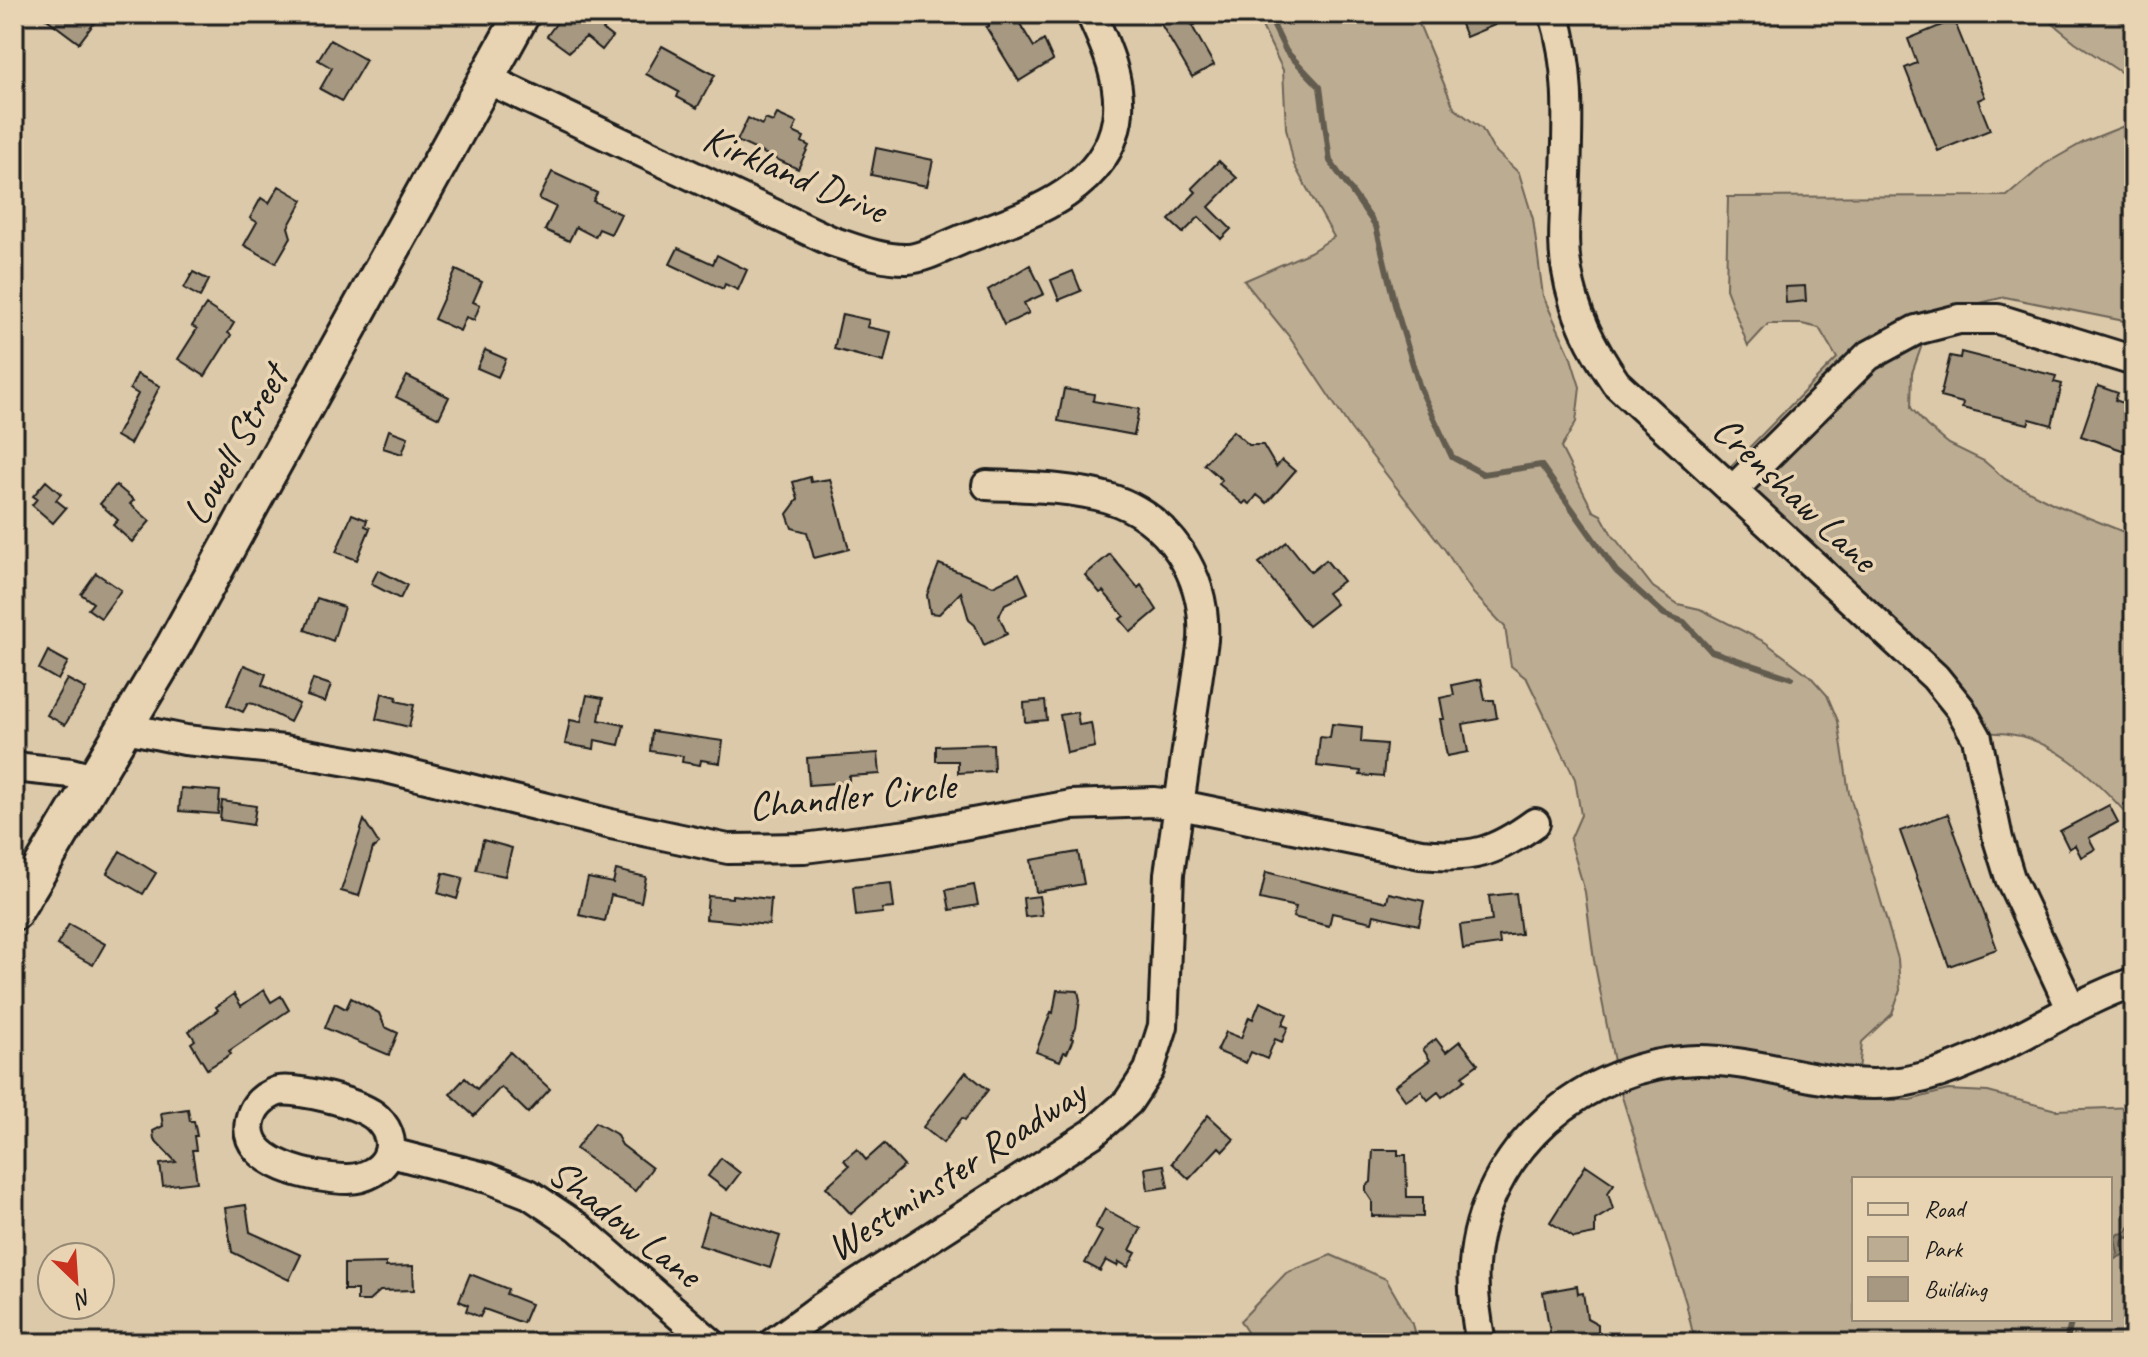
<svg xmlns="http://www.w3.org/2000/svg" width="2148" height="1357" font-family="Caveat,sans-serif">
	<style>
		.green { fill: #bcac92; stroke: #6c6457; stroke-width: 2; fill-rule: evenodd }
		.water { fill: #908571; stroke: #625b4f; stroke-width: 2 }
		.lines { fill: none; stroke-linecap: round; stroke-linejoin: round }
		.stream { stroke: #625b4f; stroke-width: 6 }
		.building { fill: #a69881; stroke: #1c1c1c; stroke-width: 2 }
		.minor-casing { stroke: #1c1c1c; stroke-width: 34 }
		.major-casing { stroke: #1c1c1c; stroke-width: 40 }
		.minor { stroke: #e8d4b2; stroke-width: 28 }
		.major { stroke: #e8d4b2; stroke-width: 34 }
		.labels { text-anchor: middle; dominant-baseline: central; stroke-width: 7; stroke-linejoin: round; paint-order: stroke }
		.street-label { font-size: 40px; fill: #1c1c1c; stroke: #e8d4b2 }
	</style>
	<rect width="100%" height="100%" fill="#dcc9a9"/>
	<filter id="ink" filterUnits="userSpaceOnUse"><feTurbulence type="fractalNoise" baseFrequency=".0125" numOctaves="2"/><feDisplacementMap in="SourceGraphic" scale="16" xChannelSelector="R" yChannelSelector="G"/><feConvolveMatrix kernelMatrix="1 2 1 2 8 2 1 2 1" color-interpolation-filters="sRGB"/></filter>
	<g filter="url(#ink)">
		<path class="green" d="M1256,14H1415L1454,108L1482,129L1493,149L1519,173L1533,219L1543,296L1570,355L1580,387L1576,422L1561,448L1593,511L1601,515L1611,533L1653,587L1678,604L1700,609L1765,642L1810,676L1827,695L1838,721L1849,793L1898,959L1900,990L1892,1014L1862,1042L1856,1100H1910L1948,1090L1988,1092L2056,1110L2134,1107V1343H1695L1686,1303L1619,1087L1594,960L1585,892L1570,840L1581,815L1575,779L1527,679L1511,666L1505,627L1473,593L1445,550L1351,429L1288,335L1244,281L1310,252L1334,237L1294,165L1286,128L1283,70ZM1854,1179H2110V1319H1854Z
			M2041,14H2134V81L2075,42Z
			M2134,122V323L2005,297L1933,314L1912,373L1911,408L1927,426L1949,444L1984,461L2005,479L2054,504L2134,536V822C2096,779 2050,730 1988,733L1767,512L1729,468L1837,358L1819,328L1802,324H1768L1748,346L1726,289L1728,197L2007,196L2045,164L2084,142Z
			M1331,1255L1386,1279L1412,1324L1417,1343H1254L1240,1321L1286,1273Z"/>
		<path class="water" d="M2134,1200V1232L2129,1238L2126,1237C2119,1243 2123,1247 2125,1254L2113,1260L2110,1259V1256L2118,1254L2115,1238L2118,1234L2125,1233L2131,1225Z"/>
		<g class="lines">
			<path class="stream" d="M1268,14L1286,51L1320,87L1330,161L1376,226L1395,305L1420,388L1452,457L1483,474L1541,465L1616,571L1664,614L1684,622L1711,651L1791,678
				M2066,1343L2072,1319"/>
		</g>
		<path class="building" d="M40,14H101L79,43Z
			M563,14H616L603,30L612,37L602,50L586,37L569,52L547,36Z
			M986,14H1014L1034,47L1044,40L1053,60L1019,81L986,27L989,26Z
			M1155,14H1189L1195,25L1192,26L1214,65L1192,77Z
			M1457,14H1521L1466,37Z
			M1954,20L1985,97L1978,100L1990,130L1938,151L1905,68L1917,63L1908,39Z
			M330,40L366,60L342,101L320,89L332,68L318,60Z
			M662,46L715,75L697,108L677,97L679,92L646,74Z
			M777,114L797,123L793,132L804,137L802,142L809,146L798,169L737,141L748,118L762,125L765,119L773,122Z
			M876,148L933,160L927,186L871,175Z
			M1219,161L1237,178L1209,207L1231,229L1221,239L1199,217L1183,233L1169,220L1196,192L1192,188Z
			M552,172L597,193L593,201L621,214L611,234L599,229L595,237L576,227L569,241L545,230L556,207L539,199Z
			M279,186L303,200L288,227L291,237L276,263L244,245L257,222L250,218L261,198L269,203Z
			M678,248L713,264L717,255L747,270L738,290L725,284L723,289L670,264Z
			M1030,265L1044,294L1024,303L1029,313L1004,325L988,290Z
			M456,270L482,282L473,302L480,305L474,320L466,317L460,331L434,319Z
			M1073,271L1081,291L1059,300L1051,280Z
			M193,272L209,280L200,297L184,288Z
			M1805,286L1806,301L1786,303L1785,287Z
			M206,305L234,323L228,333L231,335L205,376L178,359L197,329L192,326Z
			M842,314L869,320L867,327L891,332L884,362L834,349Z
			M485,350L506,359L498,377L477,368Z
			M1961,352L2056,376L2054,382L2062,384L2052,425L2030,419L2028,424L1962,408L1963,403L1940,397L1950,356L1960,358Z
			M137,374L160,386L130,444L116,436L138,394L130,389Z
			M407,376L449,397L439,418L396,397Z
			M2098,386L2118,393L2115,400L2134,407V454L2081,436Z
			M1064,389L1094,394L1093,401L1139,409L1134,435L1058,421Z
			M389,430L408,437L402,454L383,448Z
			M1233,431L1249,445H1263L1276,467L1282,460L1295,471L1267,503L1257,495L1250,504L1246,501L1243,504L1219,484L1222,480L1204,464Z
			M810,477L811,482L830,479L849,549L814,558L807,532L792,528L787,514L798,499L793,482Z
			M46,481L61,494L56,500L66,508L53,523L32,505L37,499L33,496Z
			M116,485L134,500L130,504L150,521L132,542L113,525L118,520L100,504Z
			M352,514L367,520L365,526L370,528L357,560L336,552Z
			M1287,542L1311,572L1326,560L1343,581L1327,593L1336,604L1308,626L1259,563Z
			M1110,554L1138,588L1141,585L1157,610L1131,632L1120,619L1124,616L1103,591L1100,593L1085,575Z
			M939,564L993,586L1019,573L1028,593L1005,604L999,616L1007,634L984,645L975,625L969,620L961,592L939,614L930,613L927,595Z
			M378,570L407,585L400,599L371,584Z
			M96,573L121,590L101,618L88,609L93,603L81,594Z
			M317,598L344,607L333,641L305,630Z
			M48,651L68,662L58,680L39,669Z
			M244,665L266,674L262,685L299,704L290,722L254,704L248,703L243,712L227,705Z
			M67,679L86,689L65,725L47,715Z
			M313,679L331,685L325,702L307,696Z
			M1481,679L1485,700H1494L1497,718L1463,724L1468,752L1447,756L1440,719H1444L1440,698L1454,695L1452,685Z
			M382,693L397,697L396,701L414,705L409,727L376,719Z
			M587,695L603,698L599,720L624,725L619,745L595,740L594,749L565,744L570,720L581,722Z
			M1045,701L1047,720L1025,722L1024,703Z
			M1077,712L1079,725L1091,723L1095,747L1067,753L1060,715Z
			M1332,724L1362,727L1361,742L1386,744L1383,777L1360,775L1361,771L1317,766L1320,737L1330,738Z
			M652,731L723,741L720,763L701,760L700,765L682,762L683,756L650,751Z
			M993,744L994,771L958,773V761H936V746Z
			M878,753L880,774L849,776V782L809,785L807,758Z
			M181,788L220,791L218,814L179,811Z
			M222,801L256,806L253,825L220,820Z
			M2109,805L2118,822L2089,838L2095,849L2081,857L2075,845L2069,849L2060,831Z
			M1948,814L1997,949L1949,966L1900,831Z
			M364,820L379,844L373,848L359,896L341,891Z
			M483,840L512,848L505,876L476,870Z
			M120,851L156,873L143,894L107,873Z
			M1078,852L1084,884L1036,892L1031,860Z
			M616,870L646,877L641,902L611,895L605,921L579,915L588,878L613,883Z
			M1266,872L1387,902L1389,893L1424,901L1419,925L1374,915L1372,922L1332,913L1329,926L1293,917L1296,907L1260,899Z
			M443,873L463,878L457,899L438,893Z
			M891,883L894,908L882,909L883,913L856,916L853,887Z
			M974,885L978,905L950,910L946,890Z
			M1516,893L1521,934L1499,936L1500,944L1463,949L1460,925L1492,921L1489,896Z
			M732,895L771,899L769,925L706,919L708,896L732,898Z
			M1039,896L1042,915L1025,917L1023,898Z
			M69,924L105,944L93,965L57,945Z
			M264,990L271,1002L281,996L289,1010L229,1051L231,1054L207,1069L191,1043L195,1040L189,1031L218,1010L216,1007L234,994L241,1006Z
			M1057,990L1078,991L1080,1000L1076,1028L1071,1038L1073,1039L1067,1053L1064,1052L1060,1061L1036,1052L1051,1012L1053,1013Z
			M351,998L379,1013L385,1027L398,1033L389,1055L325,1028L335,1003L346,1009Z
			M1260,1002L1287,1014L1282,1025L1288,1027L1282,1042L1275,1039L1267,1059L1251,1052L1246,1063L1217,1051L1226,1032L1241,1038L1249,1017L1253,1019Z
			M1436,1039L1446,1052L1460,1041L1478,1064L1462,1076L1465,1080L1442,1097L1438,1092L1428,1100L1421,1091L1406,1101L1395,1086L1430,1060L1423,1049Z
			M510,1052L550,1089L528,1113L501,1087L474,1116L450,1094L465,1078L477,1089Z
			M966,1072L988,1090L965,1120L962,1118L943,1143L923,1127Z
			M188,1109L190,1121H194L197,1136H194L196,1150H192L197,1182L163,1186L160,1164L176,1162L154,1139L153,1131L163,1126L161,1113Z
			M1208,1115L1234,1139L1223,1151L1219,1147L1189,1179L1172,1163Z
			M595,1122L616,1134L622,1145L652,1168L635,1191L576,1149Z
			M884,1144L904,1166L851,1214L826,1187L849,1166L844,1160L857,1149L866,1160Z
			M1373,1150H1398V1155H1406L1407,1197H1423V1217L1372,1216V1201L1366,1192V1186L1371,1182Z
			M721,1158L740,1173L727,1190L708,1176Z
			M1164,1165L1168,1187L1148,1190L1145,1168Z
			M1586,1165L1614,1184L1608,1193L1613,1209L1595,1220V1234L1574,1238L1550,1222Z
			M246,1205L250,1232L301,1255L289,1280L232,1252L225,1208Z
			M1105,1209L1141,1229L1130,1250L1136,1253L1128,1267L1119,1262L1117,1266L1106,1260L1100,1271L1085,1263L1102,1232L1095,1228Z
			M709,1213L780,1236L770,1268L699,1245Z
			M386,1263V1267L413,1266L414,1290L380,1291L369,1301H357V1290H344V1264Z
			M470,1274L508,1289L506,1294L531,1304L523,1323L484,1309L480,1317L466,1311L468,1305L459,1301Z
			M1577,1286L1578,1294L1583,1293L1587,1318L1598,1324V1332L1591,1338L1592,1343H1552L1543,1292Z"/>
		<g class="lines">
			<g class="minor-casing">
				<path id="minor" d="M1554,14C1574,76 1566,145 1565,210C1564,230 1563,251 1567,271C1574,314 1592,348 1616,383L1935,677L1960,708L1977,738L1998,839L2010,878L2072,1010
					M487,79L831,241C855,249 882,260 908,259C926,258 949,244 966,238C1024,216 1105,192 1117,120C1123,84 1106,46 1091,14
					M1732,491L1868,356L1916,330L1959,319H1998L2134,361
					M126,728L185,740L284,750L382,767L611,824L728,849L804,848L908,835L1071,805L1153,802L1180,805L1421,854C1472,859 1494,853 1535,823
					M14,767L71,773L94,779
					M278,1091C298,1088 362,1103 377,1118C405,1145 384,1178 348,1179C317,1179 241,1165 250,1121C253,1105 264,1096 278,1091Z
					M391,1153L488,1178L529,1194L578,1227L711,1343
					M773,1343L822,1307L1093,1133L1128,1102L1138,1087L1149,1070L1163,1026L1169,874L1203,640C1207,577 1170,517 1108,498C1070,487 1027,487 987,485
					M1481,1343C1476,1317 1472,1291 1474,1265C1482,1150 1585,1062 1698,1060C1769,1060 1836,1094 1907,1081C1985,1067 2058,1008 2134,982"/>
			</g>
			<g class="major-casing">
				<path id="major" d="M14,913L174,645L522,14"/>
			</g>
			<use href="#minor" class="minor"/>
			<use href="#major" class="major"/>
		</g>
	</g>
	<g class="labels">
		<g class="street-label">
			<text transform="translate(795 174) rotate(23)">Kirkland Drive</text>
			<text transform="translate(235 445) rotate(-61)">Lowell Street</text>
			<text transform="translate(1795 494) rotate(43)">Crenshaw Lane</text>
			<text transform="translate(852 796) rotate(-6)">Chandler Circle</text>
			<text transform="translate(956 1170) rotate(-33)">Westminster Roadway</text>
			<text transform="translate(625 1223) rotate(38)">Shadow Lane</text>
		</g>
	</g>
	<rect width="2148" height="1357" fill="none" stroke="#e8d4b2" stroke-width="48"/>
	<rect x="24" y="24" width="2100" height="1309" fill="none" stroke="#1c1c1c" stroke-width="3" filter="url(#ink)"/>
	<rect x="1852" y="1177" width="260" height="144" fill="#e8d4b2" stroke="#968a76" stroke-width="2"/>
	<rect x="1868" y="1203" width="40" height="12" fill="#e8d4b2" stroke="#968a76" stroke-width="2"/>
	<text x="1924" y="1217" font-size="24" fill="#1c1c1c">Road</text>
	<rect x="1868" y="1237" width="40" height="24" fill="#bcac92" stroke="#968a76" stroke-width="2"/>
	<text x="1924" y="1257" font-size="24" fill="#1c1c1c">Park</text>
	<rect x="1868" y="1277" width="40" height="24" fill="#a69881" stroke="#968a76" stroke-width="2"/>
	<text x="1924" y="1297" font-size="24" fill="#1c1c1c">Building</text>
	<g transform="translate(76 1281) rotate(155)"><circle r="38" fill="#e8d4b2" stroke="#968a76" stroke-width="2"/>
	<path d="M0-6L14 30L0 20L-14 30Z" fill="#c8321e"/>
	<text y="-12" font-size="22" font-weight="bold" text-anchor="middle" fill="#1c1c1c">N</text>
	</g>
</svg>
